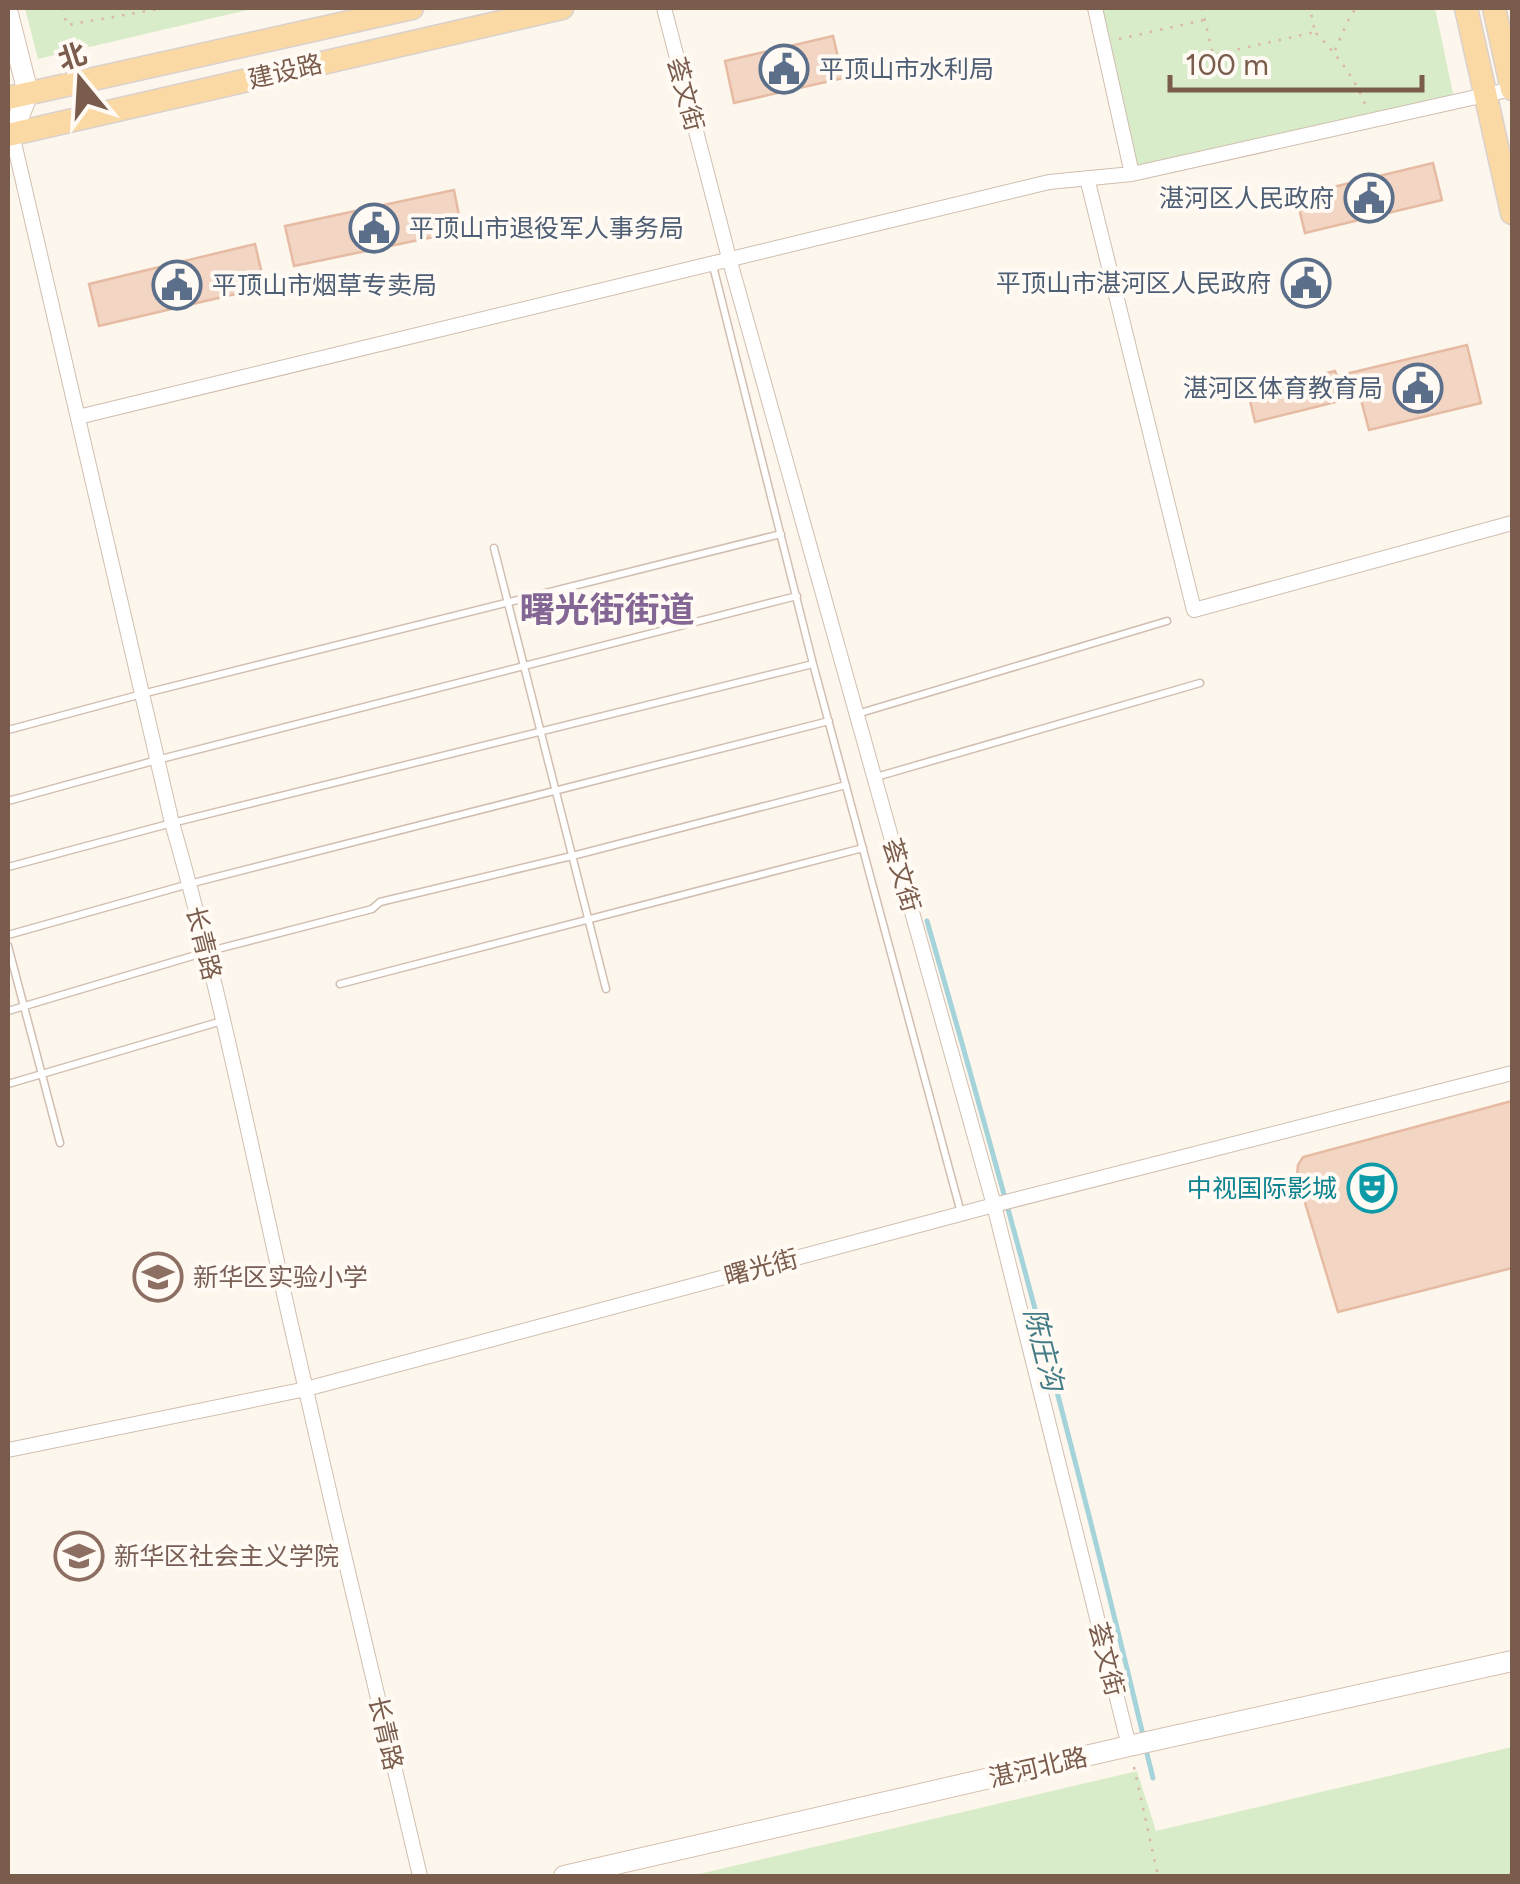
<svg xmlns="http://www.w3.org/2000/svg" width="1520" height="1884" font-family="Figtree,'Noto Sans SC',sans-serif">
	<style>
		.green { fill: #d8ecc9 }
		.lines { fill: none; stroke-linecap: round; stroke-linejoin: round }
		.stream { stroke: #a5d3da; stroke-width: 5 }
		.building { fill: #f3d5c3; stroke: #e6bba3; stroke-width: 2.5 }
		.lane-casing { stroke: #d1beb0; stroke-width: 9 }
		.street-casing { stroke: #d1beb0; stroke-width: 16 }
		.secondary-casing { stroke: #d6c0b0; stroke-width: 22 }
		.primary-casing { stroke: #dad1cd; stroke-width: 25 }
		.path { stroke: #d9b8a5; stroke-width: 2.5; stroke-dasharray: 2.5 8; stroke-linecap: butt }
		.lane { stroke: #fff; stroke-width: 6 }
		.street { stroke: #fff; stroke-width: 14 }
		.secondary { stroke: #fff; stroke-width: 20 }
		.primary { stroke: #fbd9a5; stroke-width: 22 }
		.labels { text-anchor: middle; dominant-baseline: central; stroke-width: 8; stroke-linejoin: round; paint-order: stroke }
		.service-label { font-size: 25px; fill: #4e5e75; stroke: #fffaf3; text-anchor: start }
		.street-label { font-size: 25px; fill: #7a5c4d; stroke: #fffaf3 }
		.culture-label { font-size: 25px; fill: #0d838f; stroke: #fffaf3; text-anchor: end }
		.education-label { font-size: 25px; fill: #785e54; stroke: #fffaf3; text-anchor: start }
		.water-label { font-size: 28px; font-style: italic; fill: #437c86; stroke: #fffaf3 }
		.district-label { font-size: 35px; font-weight: bold; fill: #846695; stroke: #fffaf3 }
	</style>
	<rect width="100%" height="100%" fill="#fdf6ec"/>
	<path class="green" d="M25,8H256L38,59Z
		M1102,8H1435L1454,98L1138,167Z
		M1512,1747V1876L695,1875L1137,1771L1156,1831Z"/>
	<g class="lines">
		<path class="stream" d="M927,921C1005,1191 1078,1462 1143,1735
			M1145,1746L1153,1778"/>
	</g>
	<path class="building" d="M833,36L843,78L734,103L725,61Z
		M1433,163L1442,200L1305,233L1296,196Z
		M454,190L462,231L294,266L285,226Z
		M255,244L265,287L99,326L89,284Z
		M1467,345L1481,403L1369,430L1360,396L1255,422L1248,392L1335,371L1337,376Z
		M1512,1101V1268L1338,1312L1297,1176L1298,1165L1303,1157Z"/>
	<g class="lines">
		<g class="lane-casing">
			<path id="lane" d="M712,262L813,664L961,1213
				M494,548L606,989
				M857,714L1167,621
				M8,730L142,694L781,534
				M876,777L1200,683
				M8,801L157,760L797,596
				M8,867L172,823L813,664
				M8,935L189,884L829,721
				M8,946L60,1143
				M340,984L863,848
				M8,1011L206,952L372,909L380,902L580,854L846,785
				M8,1084L222,1021"/>
		</g>
		<g class="street-casing">
			<path id="street" d="M664,8L729,258L994,1205L1129,1746
				M1095,8L1132,174
				M12,134L172,823C219,985 252,1151 289,1316C331,1503 376,1690 420,1876
				M1087,178L1194,610L1512,523
				M78,417L1049,182L1132,174L1512,89
				M8,1450L306,1389L994,1205L1512,1073"/>
		</g>
		<g class="secondary-casing">
			<path id="secondary" d="M8,14L28,93L12,134
				M564,1876L1129,1746L1512,1661"/>
		</g>
		<g class="primary-casing">
			<path id="primary" d="M1466,8L1512,213
				M1494,8L1512,89
				M8,98L412,8
				M8,135L562,8"/>
		</g>
		<path class="path" d="M62,8L67,25L164,8
			M1202,8L1213,55L1315,32L1310,8
			M1316,33C1336,54 1355,78 1365,104
			M1119,39L1204,20
			M1335,50L1351,14L1357,8
			M1134,1767L1158,1876
			M1499,1876L1512,1873"/>
		<use href="#lane" class="lane"/>
		<use href="#street" class="street"/>
		<use href="#secondary" class="secondary"/>
		<use href="#primary" class="primary"/>
	</g>
	<defs>
		<g id="civic-ring" transform="scale(2.5)"><circle r="9.5" fill="#fffaf3" stroke="#5c6f8a" stroke-width="1.5"/><path d="M-.6-6.5H3V-4.5H.6V-3L4-1V1h2V6H-6V1h2V-1L-.6-3ZM-1.2 2.5V6h2.4V2.5Z" fill="#5c6f8a"/></g>
		<g id="theatre-ring" transform="scale(2.5)"><circle r="9.5" fill="#fffaf3" stroke="#0f9aa8" stroke-width="1.5"/><path d="M-5-5.5Q0-4 5-5.5V0Q5 5 0 6Q-5 5-5 0ZM-3.3-2.5H-1v1.5H-3.3ZM1-2.5H3.3v1.5H1ZM-2.8 1Q0 5.5 2.8 1Z" fill="#0f9aa8"/></g>
		<g id="school-ring" transform="scale(2.5)"><circle r="9.5" fill="#fffaf3" stroke="#8d6e63" stroke-width="1.5"/><path d="M0-5L7-2L0 1L-7-2ZM-4 1L0 2.5L4 1V4Q0 6-4 4Z" fill="#8d6e63"/></g>
		<g id="university-ring" transform="scale(2.5)"><circle r="9.5" fill="#fffaf3" stroke="#8d6e63" stroke-width="1.5"/><path d="M0-5L7-2L0 1L-7-2ZM-4 1L0 2.5L4 1V4Q0 6-4 4Z" fill="#8d6e63"/></g>
	</defs>
	<g fill-rule="evenodd">
		<use href="#civic-ring" x="784" y="69"/>
		<use href="#civic-ring" x="1369" y="198"/>
		<use href="#civic-ring" x="374" y="228"/>
		<use href="#civic-ring" x="1306" y="283"/>
		<use href="#civic-ring" x="177" y="285"/>
		<use href="#civic-ring" x="1418" y="388"/>
		<use href="#theatre-ring" x="1372" y="1188"/>
		<use href="#school-ring" x="158" y="1277"/>
		<use href="#university-ring" x="79" y="1556"/>
	</g>
	<g class="labels">
		<g class="service-label">
			<text x="819" y="69">平顶山市水利局</text>
			<text x="1334" y="198" text-anchor="end">湛河区人民政府</text>
			<text x="409" y="228">平顶山市退役军人事务局</text>
			<text x="1271" y="283" text-anchor="end">平顶山市湛河区人民政府</text>
			<text x="212" y="285">平顶山市烟草专卖局</text>
			<text x="1383" y="388" text-anchor="end">湛河区体育教育局</text>
		</g>
		<g class="street-label">
			<text transform="translate(285 71) rotate(-13)">建设路</text>
			<text transform="translate(686 94) rotate(75)">荟文街</text>
			<text transform="translate(902 875) rotate(74)">荟文街</text>
			<text transform="translate(204 943) rotate(76)">长青路</text>
			<text transform="translate(761 1267) rotate(-15)">曙光街</text>
			<text transform="translate(1107 1659) rotate(76)">荟文街</text>
			<text transform="translate(386 1733) rotate(77)">长青路</text>
			<text transform="translate(1038 1767) rotate(-13)">湛河北路</text>
		</g>
		<g class="culture-label">
			<text x="1337" y="1188">中视国际影城</text>
		</g>
		<g class="education-label">
			<text x="193" y="1277">新华区实验小学</text>
			<text x="114" y="1556">新华区社会主义学院</text>
		</g>
		<g class="water-label">
			<text transform="translate(1044 1349) rotate(76)">陈庄沟</text>
		</g>
		<g class="district-label">
			<text x="607" y="610">曙光街街道</text>
		</g>
	</g>
	<rect width="1520" height="1884" fill="none" stroke="#7a5c4d" stroke-width="20"/>
	<g transform="translate(80 80) rotate(342)" stroke="#fffaf3" stroke-width="8" paint-order="stroke">
	<path d="M0-8L18 38L0 25L-18 38Z" fill="#7a5c4d"/>
	<text y="-15" font-size="28" font-weight="bold" text-anchor="middle" fill="#7a5c4d">北</text>
	</g>
	<path d="M1170 75v15h252v-15" fill="none" stroke="#7a5c4d" stroke-width="5"/>
	<text x="1185" y="75" font-size="30" fill="#7a5c4d" stroke="#fffaf3" stroke-width="8" paint-order="stroke">100 m</text>
</svg>
